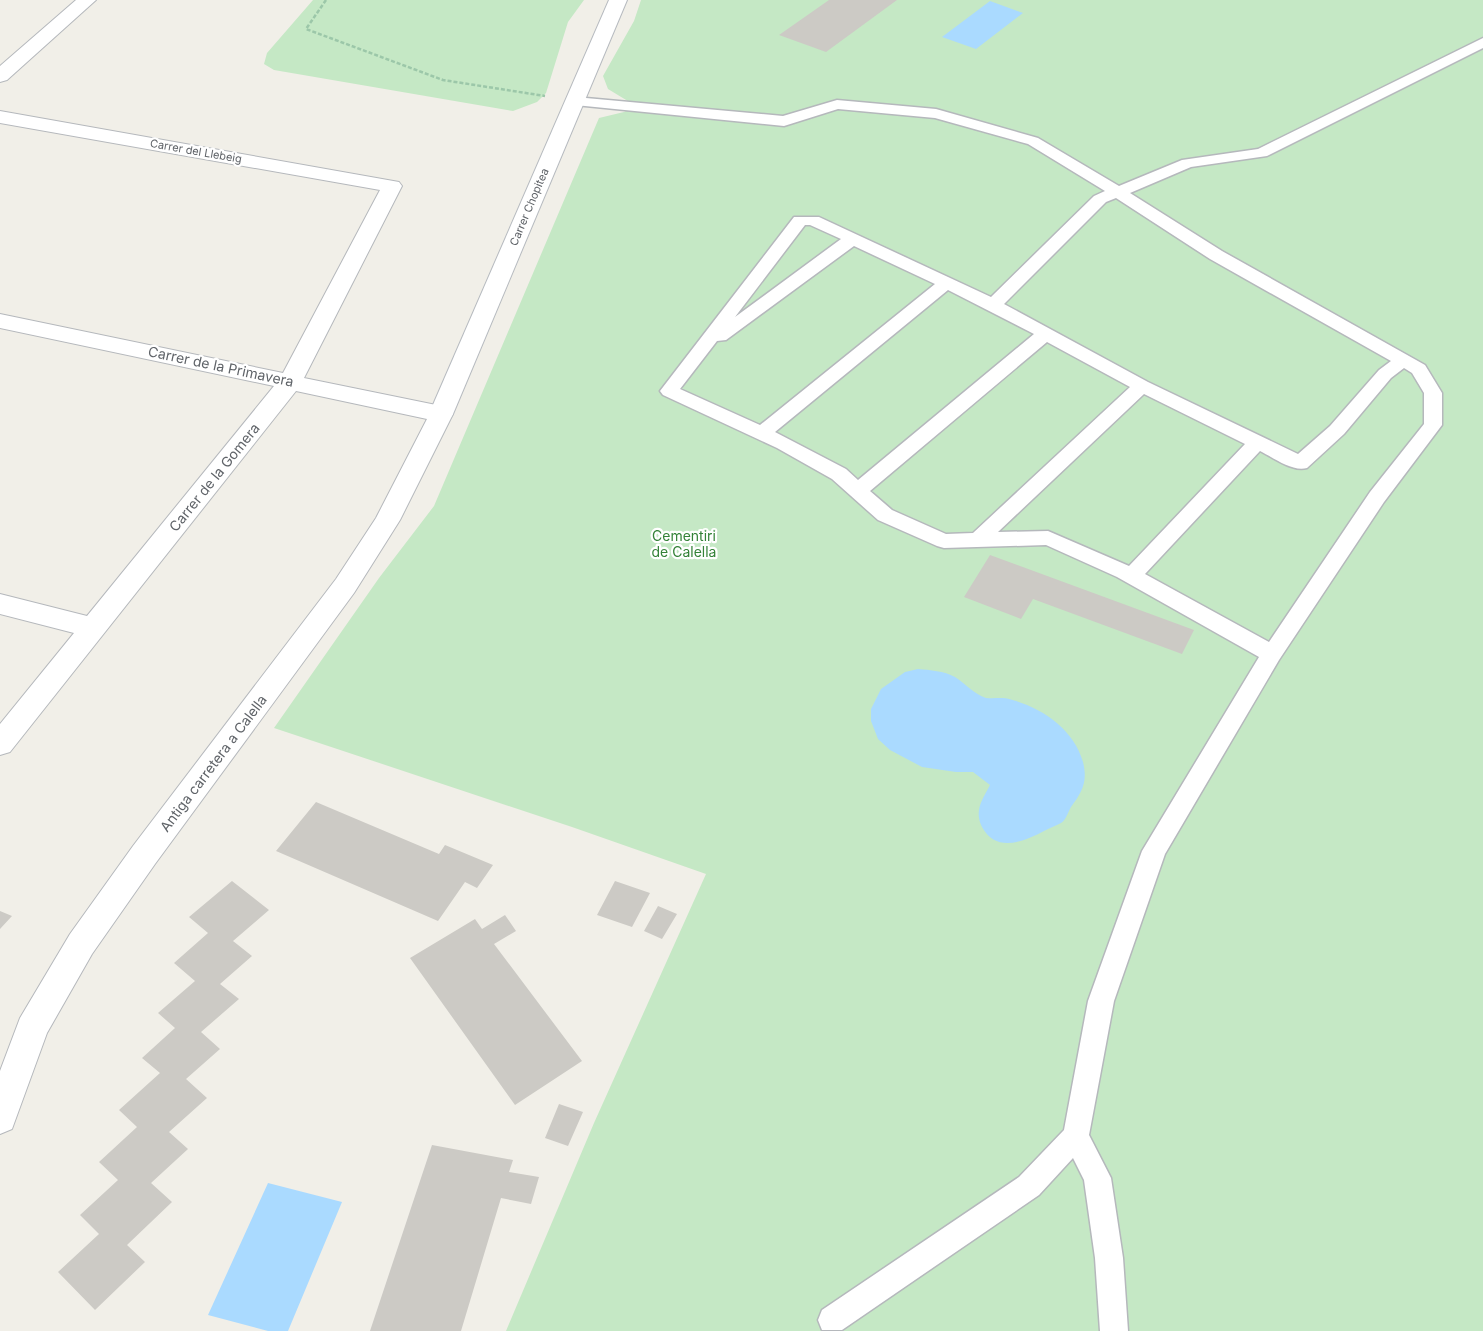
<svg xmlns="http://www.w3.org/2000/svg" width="1483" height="1331" font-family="Inter,sans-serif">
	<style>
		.green { fill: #c5e8c5 }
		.water { fill: #aadaff }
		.building { fill: #cccac5 }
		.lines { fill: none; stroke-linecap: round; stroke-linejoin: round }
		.lane-casing { stroke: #b5b8bc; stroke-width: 3 }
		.street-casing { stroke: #b5b8bc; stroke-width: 2 }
		.secondary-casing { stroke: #b6babf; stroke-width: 2 }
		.path { stroke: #9cc7a9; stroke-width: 2.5; stroke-dasharray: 4 2; stroke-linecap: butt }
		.lane { fill: #fff; fill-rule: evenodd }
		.street { fill: #fff; fill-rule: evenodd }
		.secondary { fill: #fff; fill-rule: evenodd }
		.labels { text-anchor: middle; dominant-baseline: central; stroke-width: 4.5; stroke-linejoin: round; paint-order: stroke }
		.far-street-label { font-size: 11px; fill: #5f6368; stroke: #fff }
		.street-label { font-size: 14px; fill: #5f6368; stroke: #fff }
		.park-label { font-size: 14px; fill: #348238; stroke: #fff }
	</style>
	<rect width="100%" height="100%" fill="#f1efe8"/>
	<path class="green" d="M313,0H584L568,22L546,93L537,102L513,111L274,70L264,64L267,53Z
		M641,0H1483V1331H506L594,1123L706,874L572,827L274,728L379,578L434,506L599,118L624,112L636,106L608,89L603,76L634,21Z"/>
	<path class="water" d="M990,1L1023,13L976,49L942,37Z
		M918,669C930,670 944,671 955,677C966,684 974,694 986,698C994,699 1002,697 1009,699C1041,707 1074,729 1083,762C1088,782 1082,792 1071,807C1068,812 1066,820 1061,823C1056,826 1049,828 1044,831C1023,842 996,853 982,827C974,811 982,800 990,785L973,772H956L922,767L890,750L878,739L871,721V709L881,689L905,672Z
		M268,1183L342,1202L288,1331H268L208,1315Z"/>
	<path class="building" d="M829,0H897L826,52L779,35Z
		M990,555L1194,630L1182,654L1033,599L1021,619L964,597Z
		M316,802L439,854L445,845L493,865L477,888L465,882L438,921L276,851Z
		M232,881L269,910L233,941L252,956L220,984L239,999L201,1032L220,1049L186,1079L207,1098L169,1132L188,1149L151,1183L172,1202L127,1245L145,1262L95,1310L58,1272L99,1234L80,1215L118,1180L99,1162L137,1127L119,1110L160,1073L142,1058L175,1028L158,1013L195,981L174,963L208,933L189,917Z
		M615,881L650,893L632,927L597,915Z
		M658,906L677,914L662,939L644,931Z
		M0,911L12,916L0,929Z
		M505,915L516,931L494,944L582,1061L515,1105L410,958L475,919L482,929Z
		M559,1104L583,1112L568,1146L545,1138Z
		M432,1145L513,1160L509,1172L539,1177L531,1204L501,1198L461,1331H370Z"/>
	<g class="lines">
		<g class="lane-casing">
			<path id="lane" d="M1483,38V48L1267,156L1191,167L1130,193L1222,251L1425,365L1442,393V425L1384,502L1279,660L1165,854L1114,1001L1089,1135L1111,1178L1123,1258L1128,1331H1100L1095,1258L1084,1180L1073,1158L1039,1195L842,1330H822L818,1320L822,1310L1019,1177L1064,1130L1088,1001L1142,851L1259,657L1117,577L1046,545L944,548L937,546L878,520L832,479L777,448L663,395L660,391L794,217H819L991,297L1094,196L1105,191L1028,144L935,118L838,109L784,126L575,105L568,101L575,97L783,116L837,100L936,109L1038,138L1119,186L1182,160L1258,149ZM1116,198L1210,259L1391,361L1379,370L1330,426L1298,454L1148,382L1004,304L1106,202ZM805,225H810L841,239L735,317ZM854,246L935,284L760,425L680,389L717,341L726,340ZM948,290L1034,334L858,480L846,469L775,432ZM1047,342L1130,387L973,533L946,534L892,510L870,491ZM1404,368L1412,373L1424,393V424L1370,492L1269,642L1145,574L1260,451C1274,458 1292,472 1307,468L1344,434L1391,378ZM1144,394L1245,444L1129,566L1048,531L998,532Z"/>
		</g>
		<g class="street-casing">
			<path id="street" d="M76,0H96L7,80L0,82V66Z
				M0,111L399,182L402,186L304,378L441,406L449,408L453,414L400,520L354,593L155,864L92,954L47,1033L12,1129L0,1134V1071L20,1018L70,934L133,846L336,579L376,518L427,419L296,391L10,752L0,755V724L74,633L0,614V594L87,616L274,386L0,328V314L283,373L380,190L0,123Z"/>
		</g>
		<g class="secondary-casing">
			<path id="secondary" d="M609,0H627L453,414L449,420L441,422L433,420L429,414Z"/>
		</g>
		<path class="path" d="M326,0L306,29L443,80L545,96"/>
		<use href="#lane" class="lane"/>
		<use href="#street" class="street"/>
		<use href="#secondary" class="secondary"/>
	</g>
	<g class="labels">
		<g class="far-street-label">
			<text transform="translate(196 151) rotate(10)">Carrer del Llebeig</text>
			<text transform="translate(529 207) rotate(-67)">Carrer Chopitea</text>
		</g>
		<g class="street-label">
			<text transform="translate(221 366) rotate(12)">Carrer de la Primavera</text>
			<text transform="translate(214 477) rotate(-51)">Carrer de la Gomera</text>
			<text transform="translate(213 763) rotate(-53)">Antiga carretera a Calella</text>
		</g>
		<g class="park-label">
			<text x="684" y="535">Cementiri<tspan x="684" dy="16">de Calella</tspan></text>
		</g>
	</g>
</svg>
